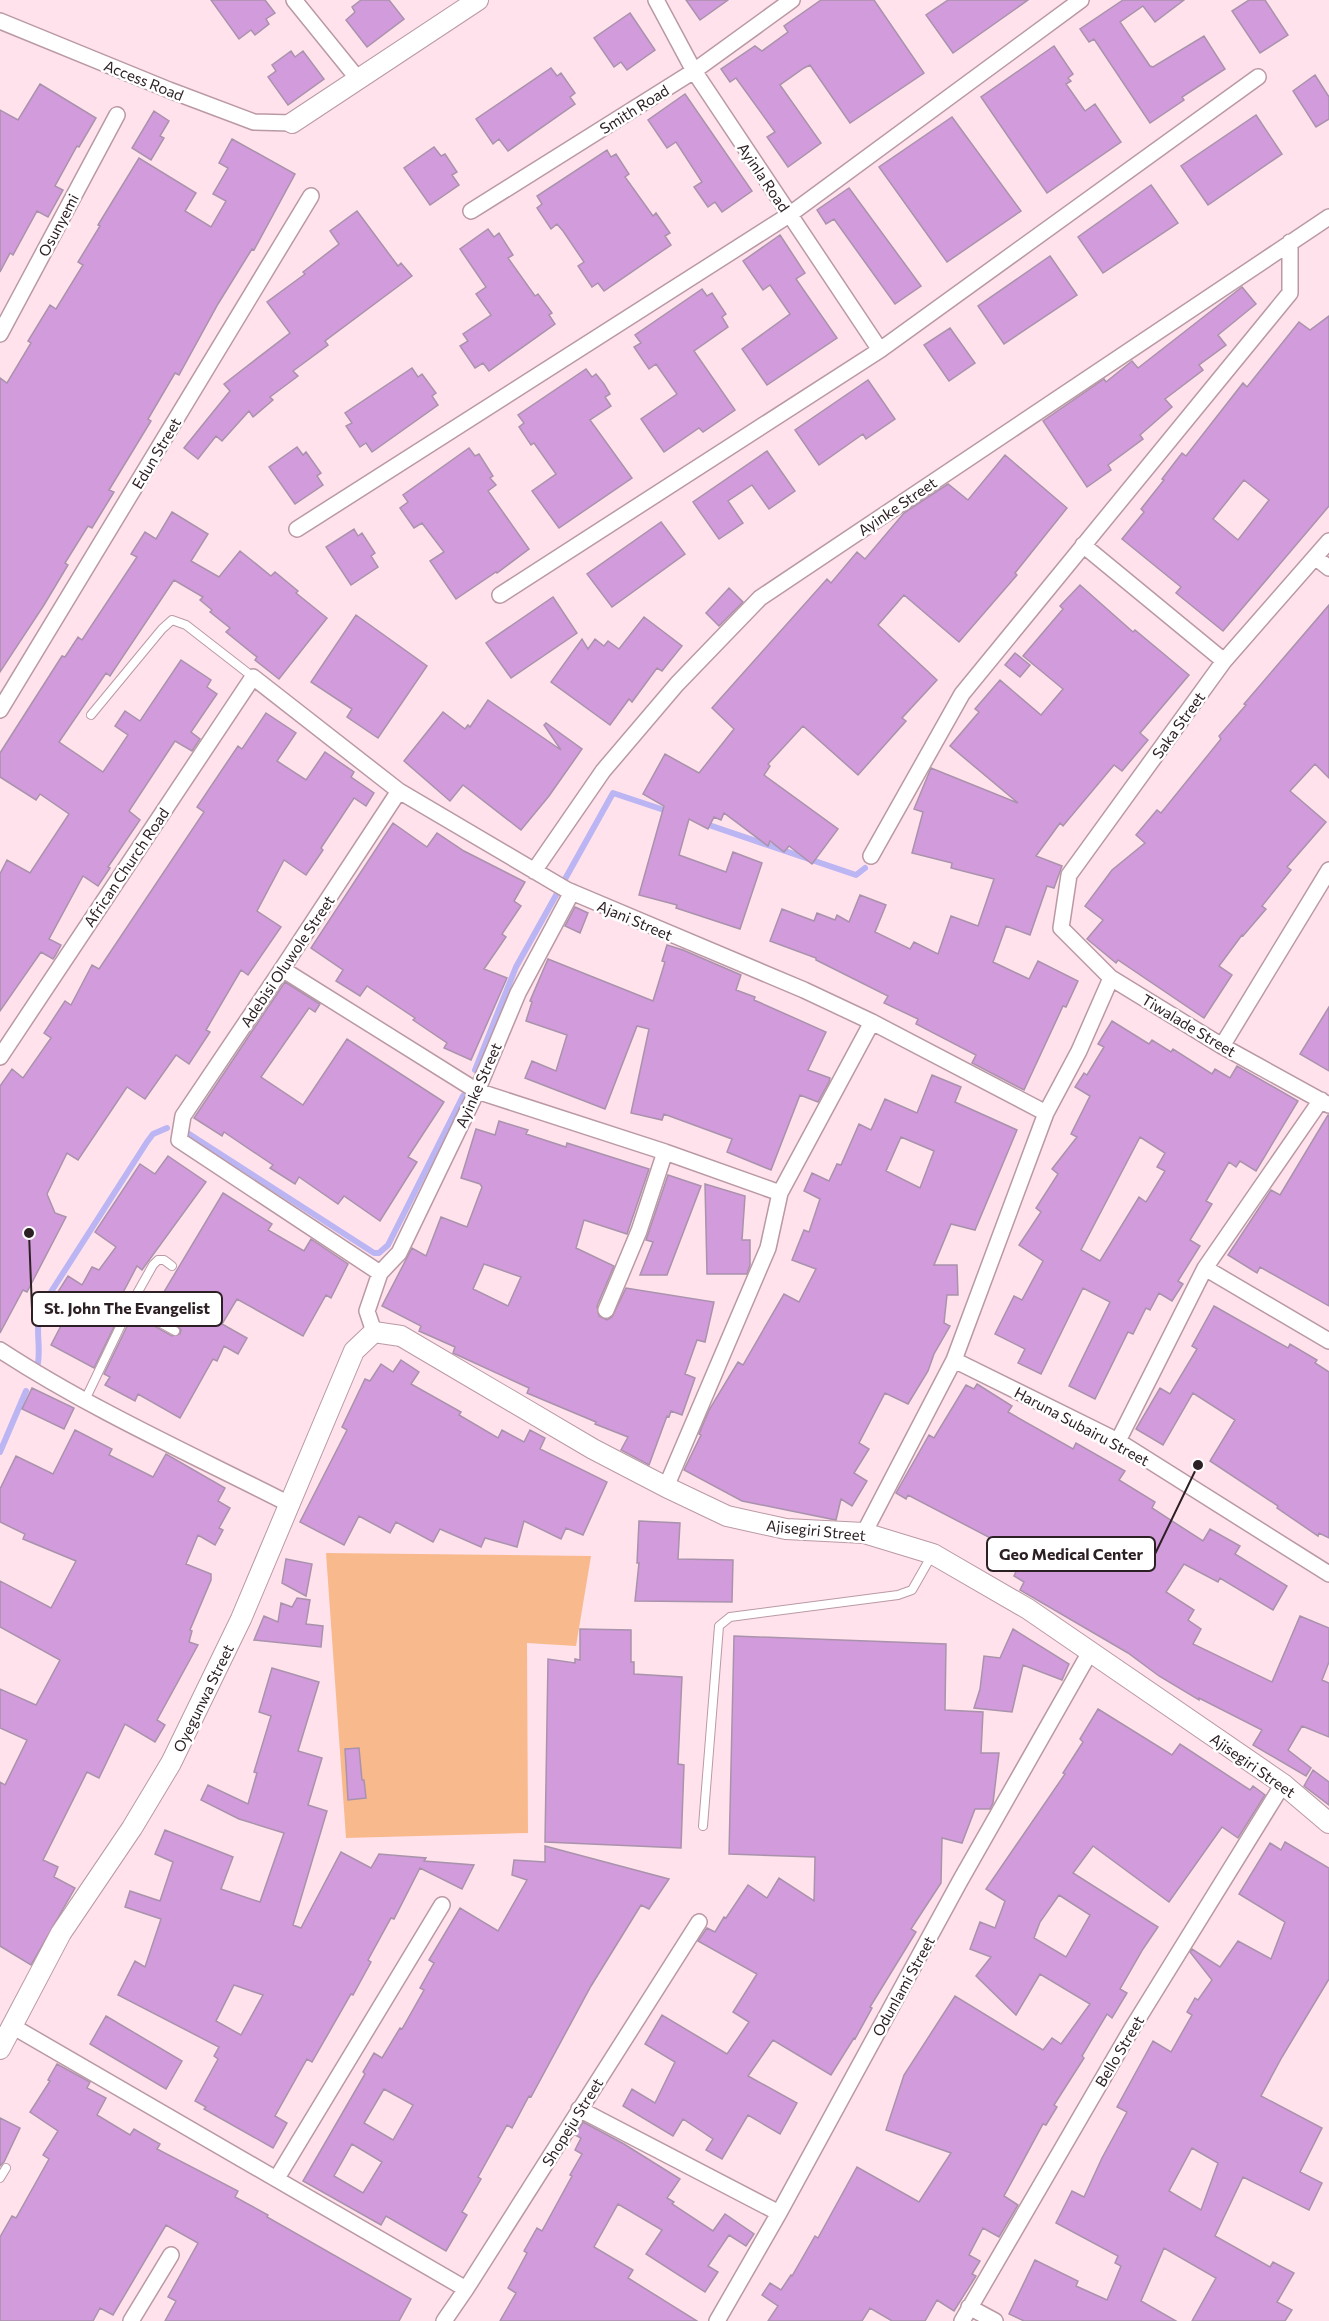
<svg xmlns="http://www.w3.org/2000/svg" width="1329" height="2321" font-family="Commissioner,sans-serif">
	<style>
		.green { fill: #f8ba8d }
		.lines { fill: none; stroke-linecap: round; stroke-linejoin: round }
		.stream { stroke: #bcb5f3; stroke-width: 6 }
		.building { fill: #d29bdb; stroke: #a993ac; stroke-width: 1.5; fill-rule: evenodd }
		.service-casing { stroke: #ba99a5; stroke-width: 10 }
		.minor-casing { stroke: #ba99a5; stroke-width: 18 }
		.tertiary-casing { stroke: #ba99a5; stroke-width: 22 }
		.service { stroke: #fff; stroke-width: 8 }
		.minor { stroke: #fff; stroke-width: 15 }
		.tertiary { stroke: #fff; stroke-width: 20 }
		.labels { text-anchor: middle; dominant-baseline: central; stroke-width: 5; stroke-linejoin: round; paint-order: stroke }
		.street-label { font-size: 15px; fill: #2d2025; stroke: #fff }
		.leader { fill: none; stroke: #2d2025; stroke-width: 2 }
		.callout-dot { fill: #2d2025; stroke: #fff; stroke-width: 2 }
		.callout { fill: #fff; stroke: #2d2025; stroke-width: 2 }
		.callout-label { font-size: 16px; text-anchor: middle; font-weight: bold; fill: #2d2025 }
	</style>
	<rect width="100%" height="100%" fill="#ffe2ec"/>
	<path class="green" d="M326,1553L591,1556L576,1646L527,1643L528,1833L346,1838Z"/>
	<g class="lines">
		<path class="stream" d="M703,823L856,875L865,868
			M475,1070L516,967L613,793L670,812
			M186,1132L374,1253H379L388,1245L463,1096
			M38,1363C41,1344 34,1325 42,1306L147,1142L153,1134L167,1128
			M0,1452L26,1391"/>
	</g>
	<path class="building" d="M211,0H265L275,13L266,19L269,24L255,35L251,30L239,39Z
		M361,0H389L404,19L367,47L346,20L355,12L352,7Z
		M686,0H728L700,20Z
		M821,0H874L924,73L850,123L810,65L804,68L780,85L821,143L788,167L767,137L775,132L736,78L730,82L721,69L755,46L762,51L788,32L784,26Z
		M948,0H1028L953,53L926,15Z
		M1123,0H1184L1155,22L1143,6L1120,22L1150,66L1153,67L1204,36L1225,69L1182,97L1184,100L1150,123L1094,39L1089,42L1080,29Z
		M1249,0H1265L1288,35L1260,53L1232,11Z
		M630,13L655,50L627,70L621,62L614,67L594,38Z
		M1054,46L1073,74L1068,78L1071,81L1066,84L1085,111L1095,104L1121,142L1047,193L981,97Z
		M291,51L295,57L303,51L324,79L288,105L268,77L276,71L272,65Z
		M551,68L557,76L561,73L575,93L570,97L575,104L508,151L499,139L493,144L476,119Z
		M1315,75L1329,97V119L1316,127L1293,91Z
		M40,84L96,118L79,147L77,146L55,186L63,190L48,217L37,211L13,255L10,253L0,272V110L18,120Z
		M685,94L752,191L722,212L715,202L708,207L694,187L702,182L676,142L667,148L648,120Z
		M154,111L169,121L160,136L164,138L151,160L132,148Z
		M1256,115L1282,154L1208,205L1181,166Z
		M952,117L1021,211L947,262L879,167Z
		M232,139L295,174L254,250L252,249L218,304L179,375L175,373L148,419L151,421L109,490L114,492L92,528L88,526L65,563L68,565L44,605L0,672V378L7,383L31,343L28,341L50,305L56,309L83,265L78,262L100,226L98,225L139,158L196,193L185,211L211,227L226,201L213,194L228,168L219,163Z
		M434,147L441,156L445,154L457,172L452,175L459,185L430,205L404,168Z
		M607,150L611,157L616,154L629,174L625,177L653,216L656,213L670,233L665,236L671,245L604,291L598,283L592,287L578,266L584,262L563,231L557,224L551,229L537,208L542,204L537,196Z
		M1151,185L1178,223L1103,273L1078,237Z
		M849,188L921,286L895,304L834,219L826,224L817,210Z
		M357,211L398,266L401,263L412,276L325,341L328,345L293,371L298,376L270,397L273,400L253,417L249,411L222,441L216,436L198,459L184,448L230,391L224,384L290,333L267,302L305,274L303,272L339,244L330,231Z
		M488,229L494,237L499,233L513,255L508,258L535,296L538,294L552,313L549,315L555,324L489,371L483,363L475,368L460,346L468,341L463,334L491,315L476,294L486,287L460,249Z
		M780,235L805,273L796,279L837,338L767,385L742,349L790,314L770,285L763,290L743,261Z
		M1050,256L1077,295L1004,344L978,306Z
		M1242,287L1256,304L1218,335L1226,345L1199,365L1203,370L1165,399L1172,407L1140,435L1143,439L1108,465L1111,470L1087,487L1043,421L1104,379L1106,382L1132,361L1138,368Z
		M702,289L707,296L712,293L726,314L722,317L728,327L694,351L735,410L703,432L699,428L664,452L641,419L677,394L656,364L649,369L634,347L641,343L635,335Z
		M1329,316V506L1223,631L1176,593L1181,587L1122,539L1144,512L1141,509L1164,480L1162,479L1182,453L1186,456L1243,383L1247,387L1299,322L1310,330ZM1244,480L1269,500L1238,540L1213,519Z
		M950,328L975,363L949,381L924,345Z
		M412,368L418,377L422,374L436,393L432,396L438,405L372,452L366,443L360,447L346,426L352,423L345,413Z
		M586,369L592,377L596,374L604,384L610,394L605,397L611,406L590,420L632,478L559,528L532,491L556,474L534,443L531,445L519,427L524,423L518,415Z
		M868,380L895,419L866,439L863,434L819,465L795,430Z
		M297,447L303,455L306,452L321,473L317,476L323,485L295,504L269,467Z
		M469,448L475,456L479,454L493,476L490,478L496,485L488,491L529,549L497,573L496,572L456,599L430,561L444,552L422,523L414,528L400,508L408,502L403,495Z
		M767,451L795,491L769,509L752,485L728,501L743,523L719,539L693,502Z
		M1005,455L1067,508L1015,573L1017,575L959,642L904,595L878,625L937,680L902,718L906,721L858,775L803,726L768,764L770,766L764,775L838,829L812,864L789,846L784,852L770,841L768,846L724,813L721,820L714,817L708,829L689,819L679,855L726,872L733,852L762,863L740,929L676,908L677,905L639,895L664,806L643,794L665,754L699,773L734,729L712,708L827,579L831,583L857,552L865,559L904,513L948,484L968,500Z
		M172,512L208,534L191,561L219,577L240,551L271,576L275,572L298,591L296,593L327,618L279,679L255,660L257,657L226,632L230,628L210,612L212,610L200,600L203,597L174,580L110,676L106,673L59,742L103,772L128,735L115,726L125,711L140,721L181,660L211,680L207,687L217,694L191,732L200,739L192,751L175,741L129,811L140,820L108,867L110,868L98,886L83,876L49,939L61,945L55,956L53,959L41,952L0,1011V874L7,860L30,873L69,814L40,794L36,800L0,777V753L62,656L65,657L78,637L82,640L137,557L131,554L145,532L156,539Z
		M661,522L685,554L612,607L587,574Z
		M354,529L358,536L362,533L375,553L371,556L378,567L351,585L326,547Z
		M1080,585L1133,632L1135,630L1189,675L1140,733L1148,740L1122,771L1114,765L1063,826L1060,823L1036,856L1062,866L1054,888L1047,886L1030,935L1006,926L993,962L1029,979L1038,961L1078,981L1066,1007L1063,1006L1024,1090L972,1063L976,1055L916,1024L918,1019L884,1003L888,996L816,960V958L770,941L782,909L814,921L817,913L835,920L837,915L849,922L860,895L886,905L875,932L910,949L914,942L938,954L951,916L978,926L994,879L951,868L952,863L912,853L923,812L914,809L931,768L1018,803L950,746L979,712L975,709L1000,680L1041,715L1063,689L1023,656L1063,609L1060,606Z
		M729,588L743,602L719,626L706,613Z
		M553,597L577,633L511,678L486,643Z
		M1329,605V778L1315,764L1290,791L1326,822L1287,867L1291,870L1262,906L1266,909L1243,936L1242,935L1219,966L1232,975L1204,1018L1118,960L1116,963L1087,939L1103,920L1085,906L1112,870L1145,843L1136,835L1157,810L1161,813L1221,739L1219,736L1246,705L1244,704Z
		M356,615L427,666L378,738L347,717L352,709L311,682Z
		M644,617L682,646L662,671L657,668L632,702L629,699L610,725L551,682L582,639L588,649L595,639L604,646L608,641L619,649Z
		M1015,653L1030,665L1020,677L1005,665Z
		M488,700L561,750L544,725L546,723L582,749L549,796L521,830L463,785L450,801L404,761L443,712L465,729L468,725L470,727Z
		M266,713L296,733L277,761L306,780L325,752L354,772L351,777L374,793L366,806L354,798L321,848L323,850L306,875L284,860L257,911L281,927L248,975L241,970L206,1030L210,1032L189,1064L176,1055L145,1099L127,1087L78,1160L67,1153L47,1194L55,1213L66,1217L27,1292L23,1290L0,1333V1086L12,1069L23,1078L51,1038L44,1033L65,1001L71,1005L92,965L99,969L204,812L197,807L238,746L242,749Z
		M393,823L427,847L437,833L464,851L525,882L514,901L521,906L502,934L506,937L484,969L507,978L471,1060L444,1048L447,1043L413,1020L415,1018L367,986L360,996L336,981L343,970L311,948Z
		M575,907L588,913L580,933L565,926Z
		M667,945L683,950L741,975L736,990L755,997L754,1000L826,1032L808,1070L830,1078L829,1082L818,1102L800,1095L771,1170L727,1152L732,1139L664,1114L662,1120L631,1113L649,1029L637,1026L605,1109L525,1078L532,1061L556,1071L567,1035L526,1021L532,1002L530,1001L548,959L653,1001L665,962L662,961Z
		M285,982L320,1004L315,1012L309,1008L261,1077L303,1105L347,1039L444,1102L408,1157L417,1162L380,1221L344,1196L338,1204L299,1177L295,1184L270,1168L273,1165L224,1132L222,1136L194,1118Z
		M1329,1007V1071L1300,1054Z
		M1112,1021L1149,1044L1152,1040L1171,1052L1173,1049L1212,1074L1215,1069L1230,1078L1237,1066L1298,1101L1256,1171L1240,1161L1236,1167L1229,1162L1206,1201L1212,1204L1190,1240L1200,1246L1178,1281L1183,1284L1172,1301L1159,1293L1150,1310L1146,1308L1133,1334L1128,1332L1095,1399L1069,1386L1110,1302L1083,1288L1041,1374L1018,1363L1025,1349L995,1334L1014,1296L1022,1300L1043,1261L1019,1245L1041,1212L1036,1208L1058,1174L1052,1169L1077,1137L1071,1134L1090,1096L1075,1087L1084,1073L1087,1075L1104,1047L1098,1044ZM1140,1137L1165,1153L1157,1167L1165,1171L1146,1202L1139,1197L1100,1261L1081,1250Z
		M932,1075L961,1087L955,1102L1017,1130L975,1230L951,1224L934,1265H957L958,1295H947L944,1323L950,1326L934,1354L928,1371L908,1404L885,1393L859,1443L869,1449L854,1473L867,1481L852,1506L841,1499L836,1520L742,1501L684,1470L701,1435L699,1434L709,1410L738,1362L743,1365L784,1294L799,1302L816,1269L792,1260L804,1230L809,1232L820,1199L804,1191L812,1173L829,1181L837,1164L841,1165L859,1124L871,1130L885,1099L917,1113ZM901,1137L934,1151L920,1188L886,1171Z
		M1328,1115H1329V1306L1260,1267L1257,1273L1228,1255L1271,1190L1280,1195Z
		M499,1121L528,1130L526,1134L566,1147L567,1143L649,1169L627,1234L584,1220L576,1248L614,1266L597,1306L599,1316L607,1320L612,1317L626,1288L714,1302L705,1342L697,1340L685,1374L695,1378L682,1415L671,1411L669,1417L667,1416L649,1465L621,1450L628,1437L595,1424L596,1422L527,1393L529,1388L453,1353L455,1347L419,1331L421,1326L382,1306L412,1248L426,1256L441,1217L467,1227L482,1187L480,1184L461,1178L476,1129L495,1135ZM484,1264L521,1277L508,1306L473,1289Z
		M168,1156L206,1182L142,1270L137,1266L117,1304L123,1308L94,1368L51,1345L64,1320L47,1309L68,1276L82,1285L92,1267L99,1270L116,1247L95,1232L140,1164L155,1174Z
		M668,1175L701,1186L667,1275H640L653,1242L646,1240Z
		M705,1184L745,1196L742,1240H750V1265L747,1274H707Z
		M223,1193L272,1224L268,1230L304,1251L311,1239L348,1264L331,1298L326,1295L303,1336L237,1299L222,1324L247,1338L238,1354L224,1346L217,1361L213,1359L180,1418L138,1394L135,1401L105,1385L110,1377L104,1374L133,1314L172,1336L180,1334L181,1330L178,1326L152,1312Z
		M1214,1306L1288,1348L1290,1344L1317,1360L1315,1363L1329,1372V1538L1319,1533L1318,1536L1277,1508L1278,1506L1210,1461L1235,1420L1193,1393L1163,1445L1136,1429L1160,1388L1170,1394L1197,1349L1192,1346Z
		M401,1360L419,1372L411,1384L461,1412L459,1415L498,1438L502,1430L524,1442L530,1430L545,1438L540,1449L607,1482L583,1535L566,1528L561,1539L524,1521L517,1547L485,1538L481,1547L440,1529L433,1542L396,1522L390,1533L359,1516L344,1545L300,1522L347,1430L342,1427L365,1379L370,1381L381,1364L393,1372Z
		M977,1384L1012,1406L1008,1412L1073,1449L1076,1443L1125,1471L1119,1480L1155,1502L1152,1508L1203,1541L1210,1529L1240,1546L1235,1554L1287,1586L1273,1610L1220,1578L1218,1582L1184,1564L1166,1592L1194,1610L1188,1620L1201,1629L1193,1644L1272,1682L1300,1616L1329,1628V1662L1322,1680L1329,1683V1737L1302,1726L1288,1750L1311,1768L1306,1776L1253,1745L1262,1730L1199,1698V1700L1159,1676L1128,1653L1020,1590L1024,1582L1014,1576L1018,1567L994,1555L1000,1543L908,1495L906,1499L896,1493L929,1435L934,1438L966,1385L974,1389Z
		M32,1388L74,1408L64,1429L22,1409Z
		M75,1430L112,1449L109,1455L153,1477L166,1454L225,1488L218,1501L230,1508L219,1528L223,1530L215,1545L198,1535L186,1564L211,1574V1580L190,1630L192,1631L189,1642L198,1645L157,1720L165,1725L155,1742L125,1724L99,1778L87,1772L43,1860L58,1867L54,1877L75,1888L31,1965L0,1946V1782L5,1785L27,1740L0,1728V1689L36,1705L60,1660L0,1627V1581L51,1608L76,1561L23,1539L25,1534L0,1522V1489L16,1456L53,1474Z
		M639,1521L680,1523L678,1559L733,1560L732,1602L635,1601L639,1563H637Z
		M286,1559L312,1564L306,1596L282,1583Z
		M297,1598L310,1600L306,1624L323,1626L321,1647L254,1640L264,1616L278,1622L281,1603L292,1607Z
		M580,1629L631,1630V1662H634V1674L682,1677L678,1764L684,1765L681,1848L545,1842L548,1659L575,1663V1659L580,1660Z
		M1013,1629L1069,1664L1062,1680L1023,1665L1012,1712L974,1708L980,1689L984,1656L1000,1658Z
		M734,1636L946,1644L945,1710L983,1712L981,1753H999L993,1803L990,1809H975L962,1843L942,1838L941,1883L911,1929L916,1932L870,2007L872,2008L855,2039L854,2038L831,2075L773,2040L748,2076L797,2103L780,2134L748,2115L722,2159L706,2150L713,2139L683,2119L673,2136L623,2106L632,2089L655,2103L675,2062L645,2044L662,2015L727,2054L749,2022L733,2012L757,1974L698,1941L707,1928L715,1932L724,1917L726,1918L748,1885L767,1898L779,1878L814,1901L815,1857L729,1854Z
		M272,1668L319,1682L298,1751L322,1758L308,1805L327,1811L293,1925L301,1928L341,1852L371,1868L379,1854L426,1858L424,1861L474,1865L462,1889L420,1868L394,1919L391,1918L368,1960L371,1962L353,1995L351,1994L312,2062L307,2059L275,2116L287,2123L273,2148L204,2109L206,2107L195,2101L218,2059L214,2056L219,2047L118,1995L135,1961L145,1967L161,1919L125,1907L130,1891L160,1901L173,1862L155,1854L165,1830L233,1857L221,1889L260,1902L284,1833L239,1819L201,1800L208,1785L248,1804L257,1773L254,1772L271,1716L259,1712ZM234,1985L263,1995L241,2035L216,2021Z
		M1098,1709L1172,1755L1180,1744L1250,1790L1253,1786L1265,1795L1238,1838L1222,1827L1169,1902L1093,1846L1073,1873L1158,1927L1143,1949L1120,1989L1127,1993L1112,2018L1107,2014L1082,2056L1084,2058L1054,2105L1057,2107L1046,2125L1043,2124L1004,2196L1018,2205L999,2237L983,2228L969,2255L980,2261L972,2274L976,2276L954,2311L937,2300L925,2321H892L870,2308L862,2321H768L778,2306L762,2295L770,2283L781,2290L791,2275L792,2276L815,2236L818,2238L857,2167L919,2202L951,2153L886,2130L904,2075L955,1996L1043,2050L1052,2038L1061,2044L1090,2004L1040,1974L1016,2015L976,1976L991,1957L970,1949L980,1922L995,1928L1005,1901L986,1889L1065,1774L1063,1773L1083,1742L1080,1739ZM1059,1895L1090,1915L1066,1957L1034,1938L1040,1922Z
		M359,1748L362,1780H364L366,1798L348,1800L345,1749Z
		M1313,1770L1329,1782V1805L1304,1786Z
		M1285,1842L1329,1868V1979L1282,2057L1261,2096L1322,2128L1300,2172L1322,2183L1309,2210L1243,2177L1215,2236L1270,2267L1273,2262L1294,2273L1277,2302L1292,2310L1285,2321H1192L1216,2278L1164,2248L1141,2301L1176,2321H1024L1009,2314L1035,2260L1078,2281L1076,2286L1107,2300L1121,2266L1115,2263L1118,2256L1056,2223L1072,2191L1084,2197L1102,2158L1127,2112L1117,2107L1153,2041L1171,2052L1192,2015L1187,2012L1195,1998L1198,2000L1212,1980L1190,1952L1192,1949L1220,1967L1238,1941L1271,1959L1285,1922L1239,1894L1270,1843L1281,1850ZM1192,2148L1218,2163L1201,2210L1169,2191Z
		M545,1846L669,1879L649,1909L641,1905L591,1986L531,2097L529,2096L512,2128L507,2125L478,2177L481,2179L462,2212L467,2215L446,2251L386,2216L381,2225L303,2181L365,2074L363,2072L374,2053L382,2058L400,2028L402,2029L424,1990L420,1988L434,1963L429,1960L460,1908L498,1931L527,1880L512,1875L514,1860L545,1862ZM384,2089L413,2105L393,2140L364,2123ZM352,2144L382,2162L363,2193L334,2176Z
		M106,2016L182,2061L166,2089L90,2044Z
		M57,2064L90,2082L87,2088L106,2098L97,2115L130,2135L134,2129L160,2144L157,2149L238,2191L235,2197L268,2215L267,2217L411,2299L399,2321H165L176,2301L168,2297L198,2243L166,2225L113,2315L100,2308L93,2321H0V2237L12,2216L16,2218L49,2159L43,2155L58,2131L30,2112L50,2081L48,2080Z
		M0,2118L20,2128L4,2162L0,2166Z
		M583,2122L624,2144L680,2179L667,2198L674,2202L672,2204L713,2231L725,2214L754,2234L746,2246L729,2235L708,2266L718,2272L705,2292L646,2254L662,2230L618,2204L594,2247L633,2270L628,2278L697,2321H500L516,2293L508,2288L527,2253L524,2251L537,2228L542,2231L572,2176L570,2175L582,2154L575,2150L581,2138L575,2135Z"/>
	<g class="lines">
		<g class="service-casing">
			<path id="service" d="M91,715L162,629L172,620L186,625L253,677
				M130,1306L175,1331
				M85,1400L130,1306L153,1265L158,1260H164L172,1266
				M703,1826L719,1626L730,1617L898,1595L912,1590L932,1555
				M0,2178L6,2168"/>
		</g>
		<g class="minor-casing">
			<path id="minor" d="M294,0L358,79
				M656,0L694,71L880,350
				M0,21L169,90L254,122L292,123
				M471,211L694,71L792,0
				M0,334L117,115
				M297,529L789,215L1081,0
				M1329,541L1224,661L1069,875L1061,928L1111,978L1222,1046L1329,1105
				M1083,545L1224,661
				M1315,557L1329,568
				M500,595L880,350L1258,77
				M0,710L311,196
				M871,856L962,694L1290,293V242
				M534,871L603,771L677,684L760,598L1329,217
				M282,969L477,1091L665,1152L780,1193
				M1222,1046L1329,870
				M0,1057L253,677L399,791L567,890L804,990L872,1022L1046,1113
				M1205,1268L1329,1341
				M380,1273L179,1140L183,1116L282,969L399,791
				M606,1310L639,1231L665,1152
				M374,1332L367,1311L380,1273L399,1253L477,1091L518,993L572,892
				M0,1350C92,1410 193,1455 291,1505
				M954,1360L1118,1441L1329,1574
				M1118,1441L1205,1268L1321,1100
				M666,1487L768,1248L780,1193L872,1022
				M864,1533L954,1360L1046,1113L1079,1051L1111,978
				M12,2026L466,2289
				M579,2109L779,2213
				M277,2178L442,1905
				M969,2307L995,2321
				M131,2321L171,2255
				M444,2321L466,2289L699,1922
				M717,2321L779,2213L960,1881L1090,1652
				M962,2321L1131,2030L1283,1784"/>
		</g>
		<g class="tertiary-casing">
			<path id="tertiary" d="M292,123L478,0
				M0,2049L61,1933L132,1828L171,1763L241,1619L354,1351L374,1332L401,1336L593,1449L666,1487L727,1516L786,1529L864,1533L933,1554L1028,1609L1283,1784L1329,1823"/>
		</g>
		<use href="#service" class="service"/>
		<use href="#minor" class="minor"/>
		<use href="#tertiary" class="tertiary"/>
	</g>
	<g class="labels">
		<g class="street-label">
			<text transform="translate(144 80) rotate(22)">Access Road</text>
			<text transform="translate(634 109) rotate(-32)">Smith Road</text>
			<text transform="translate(764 177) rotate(56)">Ayinla Road</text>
			<text transform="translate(58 225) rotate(-62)">Osunyemi</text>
			<text transform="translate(156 453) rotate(-59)">Edun Street</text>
			<text transform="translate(897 506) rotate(-34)">Ayinke Street</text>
			<text transform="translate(1178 725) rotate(-54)">Saka Street</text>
			<text transform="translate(126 867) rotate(-56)">African Church Road</text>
			<text transform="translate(635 920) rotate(23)">Ajani Street</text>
			<text transform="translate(287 961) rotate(-56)">Adebisi Oluwole Street</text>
			<text transform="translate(1189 1025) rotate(31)">Tiwalade Street</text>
			<text transform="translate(478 1085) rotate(-66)">Ayinke Street</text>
			<text transform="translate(1082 1426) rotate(28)">Haruna Subairu Street</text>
			<text transform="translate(816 1530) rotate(6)">Ajisegiri Street</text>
			<text transform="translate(203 1698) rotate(-64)">Oyegunwa Street</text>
			<text transform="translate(1253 1765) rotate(35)">Ajisegiri Street</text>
			<text transform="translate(903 1986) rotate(-61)">Odunlami Street</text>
			<text transform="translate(1119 2051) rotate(-59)">Bello Street</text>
			<text transform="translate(572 2122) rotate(-58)">Shopeju Street</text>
		</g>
	</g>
	<path class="leader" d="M29 1233L32 1309M1198 1465L1155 1554"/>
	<g class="callout-dot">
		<circle cx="29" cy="1233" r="6"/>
		<circle cx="1198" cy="1465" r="6"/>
	</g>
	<g class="callout">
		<rect x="32" y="1292" width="190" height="34" rx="6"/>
		<rect x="987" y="1537" width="168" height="34" rx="6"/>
	</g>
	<g class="callout-label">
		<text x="127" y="1314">St. John The Evangelist</text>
		<text x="1071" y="1560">Geo Medical Center</text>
	</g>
</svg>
